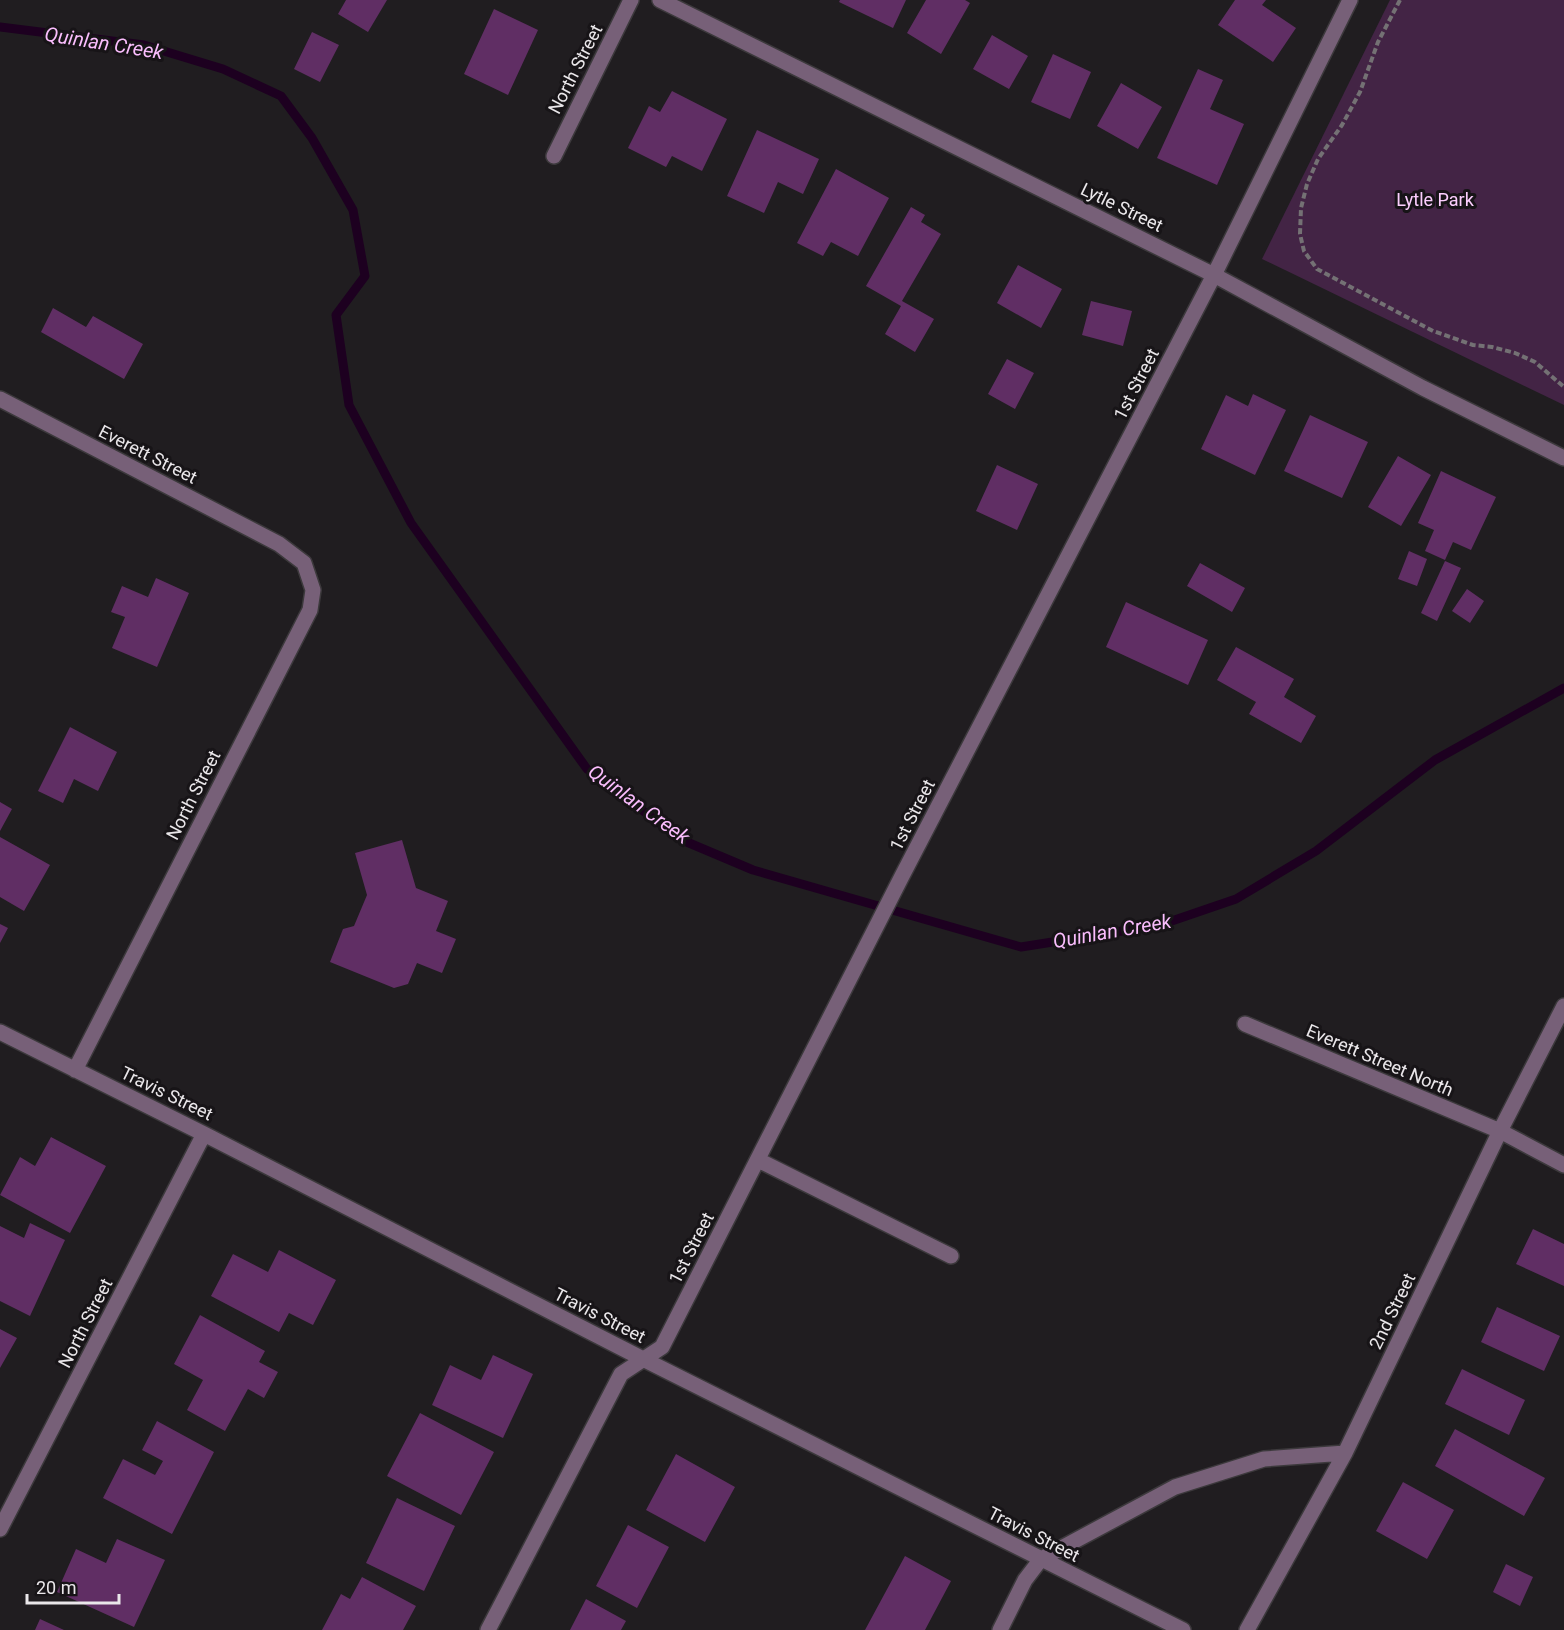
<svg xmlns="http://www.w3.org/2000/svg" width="1564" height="1630" font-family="Roboto,sans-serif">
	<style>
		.green { fill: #432445 }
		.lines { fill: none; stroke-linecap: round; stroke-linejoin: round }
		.stream { stroke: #1d0020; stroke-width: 9 }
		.building { fill: #602e64 }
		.minor-casing { stroke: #3c393c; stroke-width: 18 }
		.path { stroke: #747174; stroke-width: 4; stroke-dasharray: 6 3; stroke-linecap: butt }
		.minor { stroke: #776078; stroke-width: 15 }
		.labels { text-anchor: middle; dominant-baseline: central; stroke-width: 6; stroke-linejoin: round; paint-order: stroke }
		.street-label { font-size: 18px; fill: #eae7ea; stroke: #171417 }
		.park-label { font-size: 18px; fill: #fccefe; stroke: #171417 }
		.water-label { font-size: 20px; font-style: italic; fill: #fabdfd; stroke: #171417 }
	</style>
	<rect width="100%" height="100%" fill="#201d20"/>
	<path class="green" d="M1390,0H1564V405L1262,259Z"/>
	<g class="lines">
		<path class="stream" d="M0,27L144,45L223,69L281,96L312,138L353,210L365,276L336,315L349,405L411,523L587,769L682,840L753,870L1021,947L1160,925L1236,899L1316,851L1435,760L1564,688"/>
	</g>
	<path class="building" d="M346,0H387L368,32L338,14Z
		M840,0H906L893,28L839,2Z
		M926,0H965L970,3L941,54L907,33Z
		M1235,0H1266L1262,5L1296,28L1273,62L1218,25Z
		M494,9L538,30L508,95L464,74Z
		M312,32L339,45L320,82L294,69Z
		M992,35L1028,56L1009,89L973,69Z
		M1053,54L1091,72L1070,119L1031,102Z
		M1198,69L1223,80L1210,109L1244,124L1217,185L1157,158Z
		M1121,83L1162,107L1138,149L1097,126Z
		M672,91L727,119L702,171L672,156L666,167L628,148L649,106L660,112Z
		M757,130L819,159L803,194L778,182L764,213L727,196Z
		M836,169L889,198L858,256L831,242L823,256L797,243Z
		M911,207L925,215L921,222L941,234L902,301L934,319L915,352L885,334L901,306L866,286Z
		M1018,265L1062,289L1041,328L997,303Z
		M1091,301L1132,311L1123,346L1082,335Z
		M53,308L86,327L93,316L143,344L124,379L41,332Z
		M1007,359L1034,373L1015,409L988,394Z
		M1253,394L1286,410L1255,475L1201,449L1226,395L1248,406Z
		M1310,415L1368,442L1342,498L1284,471Z
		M1398,456L1431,475L1401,526L1368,507Z
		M997,465L1038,484L1017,530L976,511Z
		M1441,471L1496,497L1471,550L1453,542L1445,560L1425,551L1434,530L1418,523Z
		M1409,551L1427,559L1417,586L1398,579Z
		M1445,561L1461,568L1437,621L1421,613Z
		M1200,563L1245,588L1232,612L1187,586Z
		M156,578L189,593L157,667L112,648L125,617L111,612L122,586L148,597Z
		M1467,589L1484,601L1470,623L1452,611Z
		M1126,602L1208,640L1188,685L1106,647Z
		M1236,647L1294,679L1284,697L1316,716L1301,743L1249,714L1256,702L1217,680Z
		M70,727L117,752L98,791L74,779L63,803L38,791Z
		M0,802L12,809L0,831Z
		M0,837L50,865L24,911L0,897Z
		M402,840L416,888L448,901L436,931L456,939L442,973L417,963L408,984L394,988L330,962L343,929L354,926L367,895L355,853Z
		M0,924L8,928L0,943Z
		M51,1137L106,1166L70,1233L0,1195L20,1157L35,1166Z
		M30,1223L65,1240L30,1316L0,1301V1226L24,1238Z
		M1533,1229L1564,1244V1286L1516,1264Z
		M279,1250L336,1280L313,1325L289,1313L279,1332L211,1296L233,1254L268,1272Z
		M1497,1307L1560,1336L1544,1371L1481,1342Z
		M200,1315L265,1351L259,1362L278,1372L264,1398L248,1389L225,1431L187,1410L203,1380L174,1364Z
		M0,1329L17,1338L0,1368Z
		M493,1355L533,1374L503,1438L432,1405L450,1365L481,1380Z
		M1462,1369L1525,1400L1509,1435L1445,1404Z
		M420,1413L494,1452L461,1515L387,1476Z
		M157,1421L214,1452L172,1534L103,1498L123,1459L155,1475L163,1461L142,1450Z
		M1455,1429L1545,1478L1524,1516L1435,1466Z
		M676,1454L735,1487L705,1542L646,1510Z
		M1403,1482L1454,1510L1427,1559L1376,1531Z
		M397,1498L455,1526L424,1591L366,1563Z
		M628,1525L669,1547L637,1608L596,1586Z
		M117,1539L165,1560L134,1627L57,1592L76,1549L106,1563Z
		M905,1556L951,1581L925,1630H865Z
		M1506,1564L1533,1577L1520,1606L1493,1592Z
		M362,1577L416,1606L403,1630H322L341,1594L350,1599Z
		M586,1599L626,1621L621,1630H570Z
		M40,1619L64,1630H35Z"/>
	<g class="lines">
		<g class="minor-casing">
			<path id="minor" d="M660,0L1214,275L1423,388L1564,458
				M554,156L631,0
				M0,399L279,544L304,563L313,590L310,610L75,1070
				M1245,1024L1500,1131L1564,1165
				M0,1032L204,1134L643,1359L1183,1630
				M758,1160L951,1256
				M0,1529L204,1134
				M488,1630L621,1374L662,1347L902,876L1214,275L1350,0
				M1000,1630L1025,1580L1041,1559L1175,1487L1264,1459L1345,1453
				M1247,1630L1345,1453L1500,1131L1564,1006"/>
		</g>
		<path class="path" d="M1400,0L1378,42L1360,92L1342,125L1318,159L1307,184L1301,208L1300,234L1304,251L1317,269L1433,331L1473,345L1492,347L1515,353L1535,362L1564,387"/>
		<use href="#minor" class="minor"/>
	</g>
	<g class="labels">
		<g class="street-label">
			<text transform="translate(575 69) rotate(-63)">North Street</text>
			<text transform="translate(1122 207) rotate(26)">Lytle Street</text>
			<text transform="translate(1136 384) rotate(-63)">1st Street</text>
			<text transform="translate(148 454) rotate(27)">Everett Street</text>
			<text transform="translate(193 795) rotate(-63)">North Street</text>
			<text transform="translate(912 815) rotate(-63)">1st Street</text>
			<text transform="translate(1380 1060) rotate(23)">Everett Street North</text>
			<text transform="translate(167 1093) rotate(26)">Travis Street</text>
			<text transform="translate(691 1248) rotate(-63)">1st Street</text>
			<text transform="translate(1392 1311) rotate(-64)">2nd Street</text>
			<text transform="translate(600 1315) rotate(27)">Travis Street</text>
			<text transform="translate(85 1323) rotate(-63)">North Street</text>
			<text transform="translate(1034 1534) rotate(27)">Travis Street</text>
		</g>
		<g class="park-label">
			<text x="1435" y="199">Lytle Park</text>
		</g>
		<g class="water-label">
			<text transform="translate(104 43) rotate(9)">Quinlan Creek</text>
			<text transform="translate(639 804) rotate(36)">Quinlan Creek</text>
			<text transform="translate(1112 931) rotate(-10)">Quinlan Creek</text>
		</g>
	</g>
	<path d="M27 1594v9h92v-9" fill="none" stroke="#eae7ea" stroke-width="3"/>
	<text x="36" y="1594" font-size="18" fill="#eae7ea" stroke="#171417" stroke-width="4.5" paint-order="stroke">20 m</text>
</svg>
